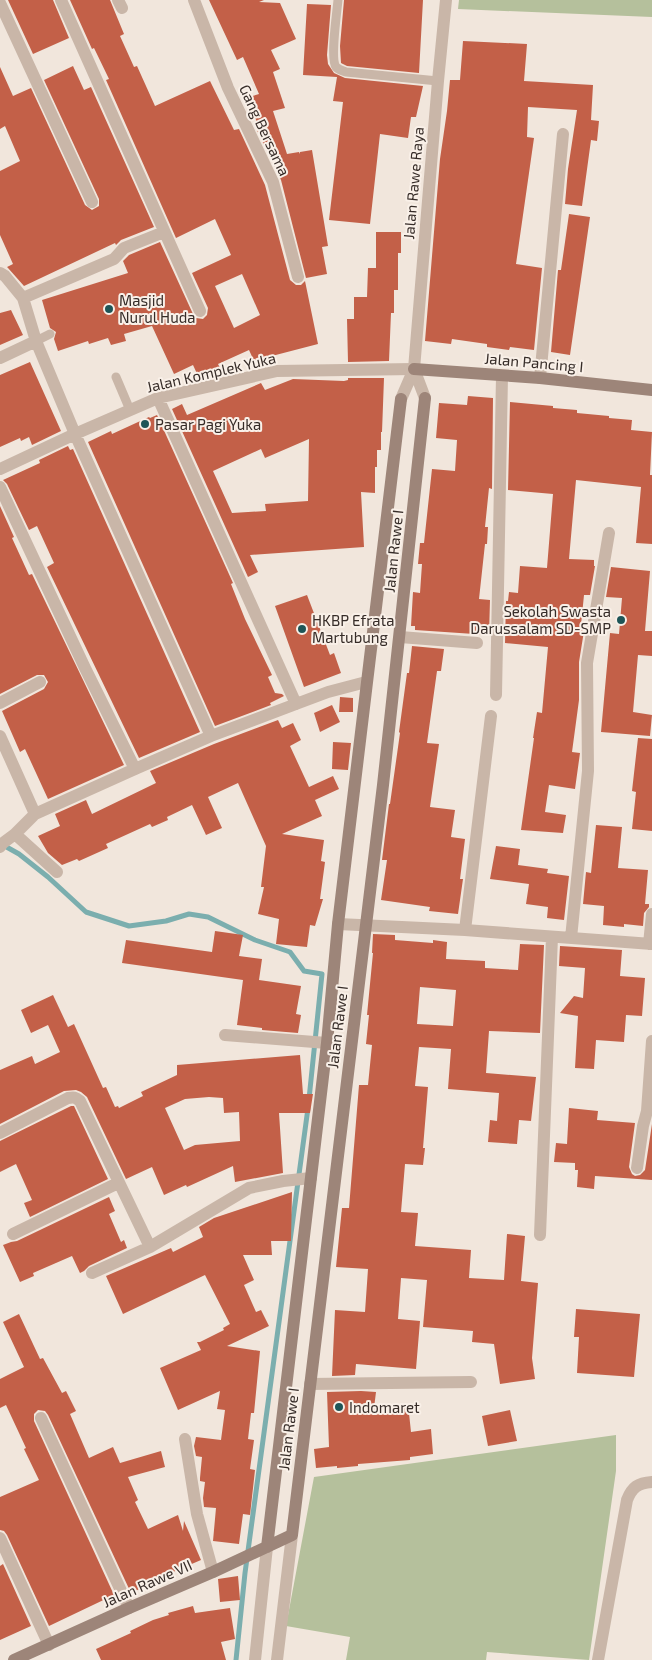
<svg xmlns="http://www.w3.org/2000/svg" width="652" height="1660" font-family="'Exo 2',sans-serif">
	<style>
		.green { fill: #b5c09c }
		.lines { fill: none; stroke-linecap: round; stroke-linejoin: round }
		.stream { stroke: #7baeae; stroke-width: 5 }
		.building { fill: #c36048; fill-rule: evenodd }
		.service { stroke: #c9b6a8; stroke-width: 9 }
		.minor { stroke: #c9b6a8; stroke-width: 12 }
		.tertiary { stroke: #c9b6a8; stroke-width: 12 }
		.secondary { stroke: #9d8579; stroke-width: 12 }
		.poi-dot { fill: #1e5557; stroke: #f9f0e8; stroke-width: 2 }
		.labels { text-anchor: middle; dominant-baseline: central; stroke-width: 4; stroke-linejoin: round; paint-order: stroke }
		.street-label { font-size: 15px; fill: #362c28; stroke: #f9f0e8 }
		.poi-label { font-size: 15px; fill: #362c28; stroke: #f9f0e8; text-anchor: start }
	</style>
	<rect width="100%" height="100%" fill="#f1e6dc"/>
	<path class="green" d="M459,0H652V17L458,9Z
		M616,1435V1471L589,1660L487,1652L486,1660H346L350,1637L286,1626L314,1477Z"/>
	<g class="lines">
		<path class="stream" d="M3,845L19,854L48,877L86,912L129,926L166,921L189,914L208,917L255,940L290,952L304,971L322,974L309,1099
			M236,1660L245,1573L308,1108"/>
	</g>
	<path class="building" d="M8,0H53L69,38L33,54Z
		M70,0H110L124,34L120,36L134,67L137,66L155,106L210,81L234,130L239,129L265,185L290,280L296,285H301L305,281L318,344L268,357L255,363L249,350L218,364L220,368L199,378L193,365L174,374L152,326L124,334L126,341L111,345L108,338L89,344L88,341L58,351L54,339L56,332L50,328L42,300L128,273L123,261L129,255L160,242L193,314L196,318L203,319L207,315L208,308L192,273L231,255L215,219L176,238L106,80L109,79L94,48L92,49ZM242,274L260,315L234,328L215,286Z
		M209,0H264L259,2L280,3L296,39L271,50L280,69L273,72L285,108L273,111L287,154L299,152L300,154V152L312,150L328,246L322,247L327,274L306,278L281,180L254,124L257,123L249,97L259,94L243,57L237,60Z
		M344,0H423L419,73L347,66L341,63L340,46Z
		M307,4L331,5L327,55L328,64L334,73L345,78L423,86L416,117H411L408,138L380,134L370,224L329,220L343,102L333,101L337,77L303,75Z
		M463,41L527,44L524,81L593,85L591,120L599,121L597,141L591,140L582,206L565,204L568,169L577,110L528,107L527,137L534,138L516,264L542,268L534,350L510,347L509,350L487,347V344L452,339L451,344L425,341L440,159L447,111L450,80H460Z
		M73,66L84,90L91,87L154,227L121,240L116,245L115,243L24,286L8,268L7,267L13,264L0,235V171L20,161L5,126L0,129V67L13,96L31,88L85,205L92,210L99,206V199L44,80Z
		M569,214L590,217L570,355L551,352L558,270H561Z
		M376,232H401V253H398V290H394V313H391L389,361L348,362L347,319H354V297H367L368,268H376Z
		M11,310L23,335L0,345V313Z
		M30,362L61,431L32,445L29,437L21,441L20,438L0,447V375Z
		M348,378H384L382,432H381V450H377V467H375V493L361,492L364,547L250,555L258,572L248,577L172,409L182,404L187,415L261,383L265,390L293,379L344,381L348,380ZM309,439L308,501L265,504L266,511L232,513L213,471L261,449L265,458Z
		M468,396L493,398L492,489L489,488L485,527H488L487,544H485L479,599L490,600L489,635L415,630V626H411L413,592L420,593L422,564H418L420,543H424L432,469L455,471L457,440L436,438L439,403L467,405Z
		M510,402L553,406V408L577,410V413L609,416V418L632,420L631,430L652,432L650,475H652V544L636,543L641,487L576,480L569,559L594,560V566H595L590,595H584L581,625H584V631L579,662V700L572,752L580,753L575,789L549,785L545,812L566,815L563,833L521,830L534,738H533L537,712L542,713L548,647L505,643L506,601H508L509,592L518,593L520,566L547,568L553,494L508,490Z
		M157,415L233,583L231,584L245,619L272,675L268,677L275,693L282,694L284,696L270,703L271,705L215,726L88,442L111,431L112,434L149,417L150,418Z
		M68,446L70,450L73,449L200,732L139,758L47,567L54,563L37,526L29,530L7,484L3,480L40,463L39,460Z
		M0,506L14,537L12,538L29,575L32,574L124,765L48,799L25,749L20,752L2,711L44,689L48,682L44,675H37L0,694Z
		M611,567L650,571L645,631H652V656L638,655L633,712L652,715L650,736L601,732L610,633L619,634L622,598L606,597Z
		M307,595L330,655L334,653L341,673L304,687L275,606Z
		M412,646L444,649L441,671H437L427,743L439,744L430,807L455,810L451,837L465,839L460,879H463L458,914L429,911L430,907L381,900L387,860H382L389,804H390L400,733L399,732L407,673H409Z
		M340,697L353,698V712H339Z
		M332,705L340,722L320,732L314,713Z
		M278,720L282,728L293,723L301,740L290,746L309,787L333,776L339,789L315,800L322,816L282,834L324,840L321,861L325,862L320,899H323L315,926L310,925L307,947L276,944L279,919L258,914L264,887H261L266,846L238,783L208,797L222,828L206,835L192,805L167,817L168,820L152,827L150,824L106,844L108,848L79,861L77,859L62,865L48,853L38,836L60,826L55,814L86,800L92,814L156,783L150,771L214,744Z
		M638,738L652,739V831L632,829L636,792L632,791Z
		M333,742L351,743L348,770L332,769Z
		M596,825L622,827L618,868L648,870L645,904H649V907L644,913L643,926L624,924V927L603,925L604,906L583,904L586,872L591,873Z
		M496,846L520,849L518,865L548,869L547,873L569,876L564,920L547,918L548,907L526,904L529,884L490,879Z
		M215,931L243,935L239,956L262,959L259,980L301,986L296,1014L301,1015L298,1033L262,1030V1028L237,1025L243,980L122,963L126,940L212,952Z
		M373,934L395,935V940L433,943V940L447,942L446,959L485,961V968L518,970L520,944L544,945L540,1033L489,1031L486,1073L536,1077L531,1121L519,1120L517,1144L488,1142L490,1120L497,1121L499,1093L448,1089L451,1049L419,1047L415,1086L428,1087L423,1148H425L423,1165L405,1164L401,1212L418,1213L415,1246L471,1250L469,1278L504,1280L507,1234L525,1236L521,1281L538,1283L532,1358L535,1379L500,1384L494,1344L472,1342L473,1331L423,1327L427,1280L401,1278L398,1319L420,1321L416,1369L356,1364L355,1375L332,1376L335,1310L365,1312L368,1269L336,1267L342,1208H349L359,1085H368L372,1045L366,1044L369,1015H367L373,953H372ZM420,987L456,990L453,1026L417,1024Z
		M560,946L622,950L620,976L645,978L642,1016L626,1015L624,1042L596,1040L594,1069L575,1068L578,1016L560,1013L574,996L583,998L585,968L559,966Z
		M53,995L68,1027L74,1024L103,1088L106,1087L115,1107L118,1106L119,1108L143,1096L141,1092L177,1075V1065L300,1055L303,1094H313L310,1113H279L283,1173L235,1182L233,1166L187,1187L186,1185L164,1195L152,1167L126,1179L87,1097L81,1092L76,1090L64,1091L0,1124V1070L32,1056L35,1064L60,1052L48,1025L31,1033L21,1010ZM209,1097L223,1098L224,1113L239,1112L240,1141L195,1145L184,1150L165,1108L185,1099Z
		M71,1106H74L108,1179L30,1217L24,1203L32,1200L16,1164L0,1172V1141Z
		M569,1108L598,1111L597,1120L635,1123L629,1167L632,1174L635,1176L640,1175L645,1170L652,1124V1180L595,1176L594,1189L577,1187L578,1170H575V1163L554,1162L556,1143L567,1144Z
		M292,1192L291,1241H271L272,1255H243L254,1280L244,1285L256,1312L261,1310L269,1326L227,1346L260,1351L254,1413H251L248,1439L254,1440L250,1469L255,1470L250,1515L243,1514L239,1544L213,1541L216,1508L204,1507L203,1498L205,1482L200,1481V1478L202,1457L196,1456L194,1446L196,1437L221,1440L225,1410L217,1409L220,1391L178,1410L160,1368L201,1350L197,1342H200L224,1330L223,1328L230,1324L205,1275L123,1314L106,1276L171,1248L173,1252L203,1237L199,1227L214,1218Z
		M109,1197L115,1211L109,1214L121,1242L124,1240L127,1248L89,1266L84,1271L80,1273L72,1256L33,1273L34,1276L20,1282L3,1245L11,1242L17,1241Z
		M576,1309L640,1314L634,1377L577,1373L579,1337H574Z
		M19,1314L40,1359L43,1358L62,1393L66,1391L76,1411L70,1414L89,1458L113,1447L120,1463L161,1451L165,1467L128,1477L138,1500L135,1502L148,1529L178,1515L183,1531L184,1521L201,1560L145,1584L146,1586L131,1593L48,1415L45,1411L38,1410L34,1414V1421L114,1595L49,1626L7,1535L4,1531L0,1530V1497L39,1480L24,1449L26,1448L6,1405L0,1408V1379L24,1367L3,1322Z
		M361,1391L376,1392L374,1408L408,1404L411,1432L431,1429L433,1454L410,1457V1460L358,1464V1466L337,1468V1466L316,1468L314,1449L329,1447L327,1392Z
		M510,1410L517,1441L488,1446L482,1416Z
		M3,1564L31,1626L0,1640V1566Z
		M238,1576L240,1600L220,1602L218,1579Z
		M193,1606L195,1613L230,1608L235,1639L221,1642L226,1660H101L96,1649L131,1633L130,1631L153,1620L169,1615L168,1613Z"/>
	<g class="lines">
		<path class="service" d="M338,0C337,12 330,59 336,67C339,70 343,71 346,72L438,81
			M36,341L50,334
			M116,377L130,410"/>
		<path class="minor" d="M61,0L200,311
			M118,0L122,8
			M194,0L228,88L273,182L298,277
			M0,3L92,202
			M0,273L5,276L23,298L36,341L75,434L211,736
			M23,298L114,259L124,248L164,232
			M0,358L36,341
			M540,378L563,134
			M158,398L296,704
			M0,469L75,434L158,398L277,371L414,369
			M0,487L85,668L135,769
			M400,637L477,643
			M496,695L502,376
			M0,703L40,682
			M0,736L35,814
			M15,834L57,872
			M0,847L3,843L15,834L35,814L135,769L211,736L296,704L328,692L366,682
			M338,924L465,930L652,944
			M465,930L491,716
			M571,938L588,771L587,663L609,533
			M649,944L652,914
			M225,1035L327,1043
			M0,1133L68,1098C74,1097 75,1097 80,1101L150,1247
			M637,1168L643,1126L647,1111L652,1041
			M13,1234L118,1183
			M540,1235L552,937
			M92,1273L150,1247L249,1188L283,1181L311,1178
			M310,1384L471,1382
			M41,1418L129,1608
			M185,1439L197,1514L213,1572
			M0,1538L49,1645
			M598,1660L627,1500C632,1487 638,1483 652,1482"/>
		<path class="tertiary" d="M414,369L425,398
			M401,399L414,369L438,81L446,0
			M255,1660L267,1547
			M277,1660L292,1535"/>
		<path class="secondary" d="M414,369L540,378L652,390
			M267,1547L327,1043L338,924L401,399
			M14,1660L129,1608L213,1572L292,1535L383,785L425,398"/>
	</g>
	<g class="poi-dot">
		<circle cx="109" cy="309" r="5"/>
		<circle cx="145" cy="424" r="5"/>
		<circle cx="621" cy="620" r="5"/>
		<circle cx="302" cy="629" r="5"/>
		<circle cx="339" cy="1407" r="5"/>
	</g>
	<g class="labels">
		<g class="street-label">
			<text transform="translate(265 130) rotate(65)">Gang Bersama</text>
			<text transform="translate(413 183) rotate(-85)">Jalan Rawe Raya</text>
			<text transform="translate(534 362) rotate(5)">Jalan Pancing I</text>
			<text transform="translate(211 372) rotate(-13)">Jalan Komplek Yuka</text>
			<text transform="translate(393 551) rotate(-84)">Jalan Rawe I</text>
			<text transform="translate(337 1027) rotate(-83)">Jalan Rawe I</text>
			<text transform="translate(288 1429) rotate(-83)">Jalan Rawe I</text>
			<text transform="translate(147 1583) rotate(-24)">Jalan Rawe VII</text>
		</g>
		<g class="poi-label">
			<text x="119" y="300">Masjid<tspan x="119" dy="17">Nurul Huda</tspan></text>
			<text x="155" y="424">Pasar Pagi Yuka</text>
			<text x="611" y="611" text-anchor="end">Sekolah Swasta<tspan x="611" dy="17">Darussalam SD-SMP</tspan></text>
			<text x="312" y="620">HKBP Efrata<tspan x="312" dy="17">Martubung</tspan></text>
			<text x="349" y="1407">Indomaret</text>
		</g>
	</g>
</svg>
